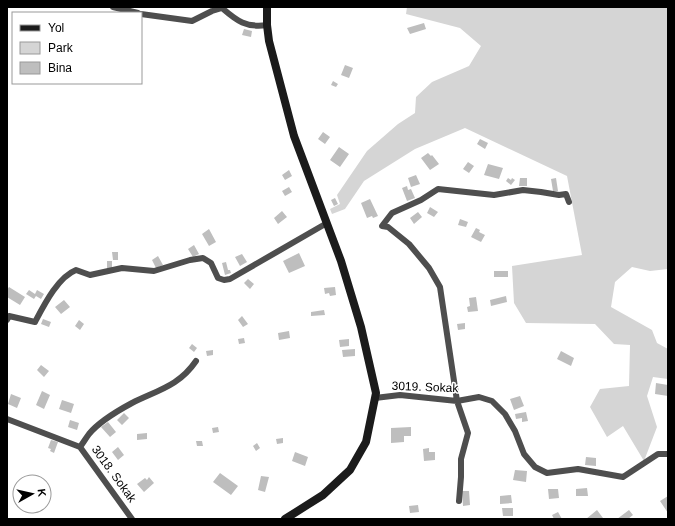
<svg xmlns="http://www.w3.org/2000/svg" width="675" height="526" font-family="Arial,sans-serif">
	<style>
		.green { fill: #d5d5d5 }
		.building { fill: #bebebe }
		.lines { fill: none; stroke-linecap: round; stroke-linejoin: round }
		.street { stroke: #4e4e4e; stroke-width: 6 }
		.secondary { stroke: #1b1b1b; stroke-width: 8 }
		.labels { text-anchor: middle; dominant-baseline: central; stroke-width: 3; stroke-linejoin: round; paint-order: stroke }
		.street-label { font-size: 12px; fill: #000; stroke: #fff }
	</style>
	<rect width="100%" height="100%" fill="#fff"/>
	<path class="green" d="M407,7H668V269L650,271L632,267L615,282L611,307L652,330L657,343L668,349V379L653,377L647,396L657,427L644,461L623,426L607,437L590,407L600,389L629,386L630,345L614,344L595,324L526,323L514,303L512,266L582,255L567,176L465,128L415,149L364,181L345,209L332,214L330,209L340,204L337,195L367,151L398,124L415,113L416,97L432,82L469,66L481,46L460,28L406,14Z"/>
	<path class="building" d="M424,23L426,29L410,34L407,28Z
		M244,29L252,31L251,37L242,35Z
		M345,65L353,68L349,78L341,75Z
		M333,81L338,84L336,87L331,85Z
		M323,132L330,137L325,144L318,139Z
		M480,139L488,143L485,149L477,144Z
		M339,147L349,154L340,167L330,160Z
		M428,153L431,156L432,155L439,164L430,170L421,158Z
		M468,162L474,166L469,173L463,169Z
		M488,164L503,168L499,179L484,175Z
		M289,170L292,176L285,180L282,175Z
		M416,175L420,184L411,187L408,178Z
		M508,178L511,180L512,178L515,180L511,185L506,181Z
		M520,178H527V186H519Z
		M556,178L558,191H553L551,179Z
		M407,186L408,190L411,189L415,198L407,201L402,188Z
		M289,187L292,192L285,196L282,191Z
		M335,198L338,204L334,206L331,200Z
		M370,199L378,216L373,218L372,216L367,218L361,203Z
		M430,207L438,212L434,217L427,213Z
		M282,211L287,217L278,224L274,218Z
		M418,212L422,217L414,224L410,218Z
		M460,219L468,222L466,227L458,225Z
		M476,228L480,230L479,232L485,235L481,242L471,237Z
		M209,229L216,242L209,246L202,234Z
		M194,245L199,254L193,257L188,249Z
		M112,252H118V260H113Z
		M299,253L305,266L289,273L283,261Z
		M242,254L247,262L240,266L235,257Z
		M158,256L163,265L156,268L152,260Z
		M107,261H112V268H107Z
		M226,262L228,270H230L231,273L225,275L222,263Z
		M494,271H508V277H494Z
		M248,279L254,284L250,289L244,283Z
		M9,287L25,297L20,305L7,297V290Z
		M335,287L336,295L330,296L329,293L325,294L324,288Z
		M29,290L35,294L37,290L44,294L41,299L36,296L34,299L26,294Z
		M506,296L507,302L491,306L490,300Z
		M476,297L478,311L468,312L467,307L470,306L469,298Z
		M64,300L70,307L61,314L55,307Z
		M324,310L325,315L311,316V312Z
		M242,316L248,324L243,327L238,320Z
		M43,319L51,322L49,327L41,324Z
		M79,320L84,324L80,330L75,326Z
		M465,323V329L458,330L457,324Z
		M289,331L290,338L279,340L278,333Z
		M244,338L245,343L239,344L238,339Z
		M349,339V346L340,347L339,340Z
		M192,344L197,348L194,352L189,348Z
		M355,349V356L343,357L342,350Z
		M213,350V355L207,356L206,351Z
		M561,351L574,358L571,366L557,359Z
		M41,365L49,371L44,377L37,370Z
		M656,383L668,385V396L655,394Z
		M42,391L50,395L44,409L36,405Z
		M11,394L21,398L17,408L8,404Z
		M520,396L524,406L514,410L510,399Z
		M62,400L74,404L71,413L59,409Z
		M526,412L528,421L522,422V418L516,419L515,414Z
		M124,413L129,418L122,425L117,420Z
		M70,420L79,423L77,430L68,427Z
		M108,422L116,432L110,437L101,427Z
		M218,427L219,432L213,433L212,428Z
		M411,427V436H404V442L391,443V428Z
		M147,433V439L137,440V434Z
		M283,438V443L277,444L276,439Z
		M51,440L58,442L54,453L50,451L51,449L48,448Z
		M196,441H202L203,446H197Z
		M257,443L260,448L256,451L253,446Z
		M118,447L124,455L118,460L112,452Z
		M429,448V452H435V460L424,461L423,449Z
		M295,452L308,457L305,466L292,461Z
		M586,457L596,458V466L585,465Z
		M515,470L527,471L526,482L513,480Z
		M220,473L238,486L231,495L213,482Z
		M261,476L269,477L265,492L258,490Z
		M149,477L154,483L144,492L137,484L145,478L147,480Z
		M587,488L588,496H576V489Z
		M548,489H558L559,498L549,499Z
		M462,491H469L470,505L463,506Z
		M511,495L512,503L500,504V496Z
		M668,496V513L660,501Z
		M418,505L419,512L410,513L409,506Z
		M502,508H513V516H503Z
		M597,510L603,518L602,519H586Z
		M629,510L633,515L628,519H617Z
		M558,512L562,519H554L552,515Z"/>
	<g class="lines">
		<path class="street" d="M113,7L138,13
			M141,14L192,21L212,11L222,8C237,21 246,28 267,25
			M7,320L9,316L35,322C44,305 58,277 76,270L90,275L122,268L154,271L190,260L203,258L211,263L218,278L224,280L230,279L327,223
			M375,398L400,395L457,401L479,397L492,401L505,414L515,431L524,454L535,467L547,473L578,469L623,477L658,454H668
			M7,419L80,447L132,519
			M80,447C83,443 86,438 89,434C98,423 119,410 132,403C158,390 179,386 196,361
			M459,501L461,477V459L468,433L457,401L440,287L429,268L409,244L388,227L382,226L392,213L421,200L438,189L494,195L523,190L541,192L559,195L566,194L569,202"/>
		<path class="secondary" d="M267,7V25L269,41L294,136L341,261L361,327L376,393L366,442L350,470L323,495L285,519"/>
	</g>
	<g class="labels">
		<g class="street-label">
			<text transform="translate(425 387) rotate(2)">3019. Sokak</text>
			<text transform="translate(114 474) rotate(54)">3018. Sokak</text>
		</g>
	</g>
	<rect width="675" height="526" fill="none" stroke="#000000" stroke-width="16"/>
	<rect x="12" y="12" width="130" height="72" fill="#ffffff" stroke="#999999"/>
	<rect x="20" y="25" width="20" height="6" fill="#1b1b1b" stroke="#999999"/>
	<text x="48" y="32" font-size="12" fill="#000000">Yol</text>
	<rect x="20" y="42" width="20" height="12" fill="#d5d5d5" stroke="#999999"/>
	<text x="48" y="52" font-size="12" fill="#000000">Park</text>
	<rect x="20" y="62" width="20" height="12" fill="#bebebe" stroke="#999999"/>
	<text x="48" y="72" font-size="12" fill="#000000">Bina</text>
	<g transform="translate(32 494) rotate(82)"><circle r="19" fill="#ffffff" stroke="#999999"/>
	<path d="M0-3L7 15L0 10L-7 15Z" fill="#000000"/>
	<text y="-6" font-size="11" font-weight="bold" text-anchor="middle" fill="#000000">K</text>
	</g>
</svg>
